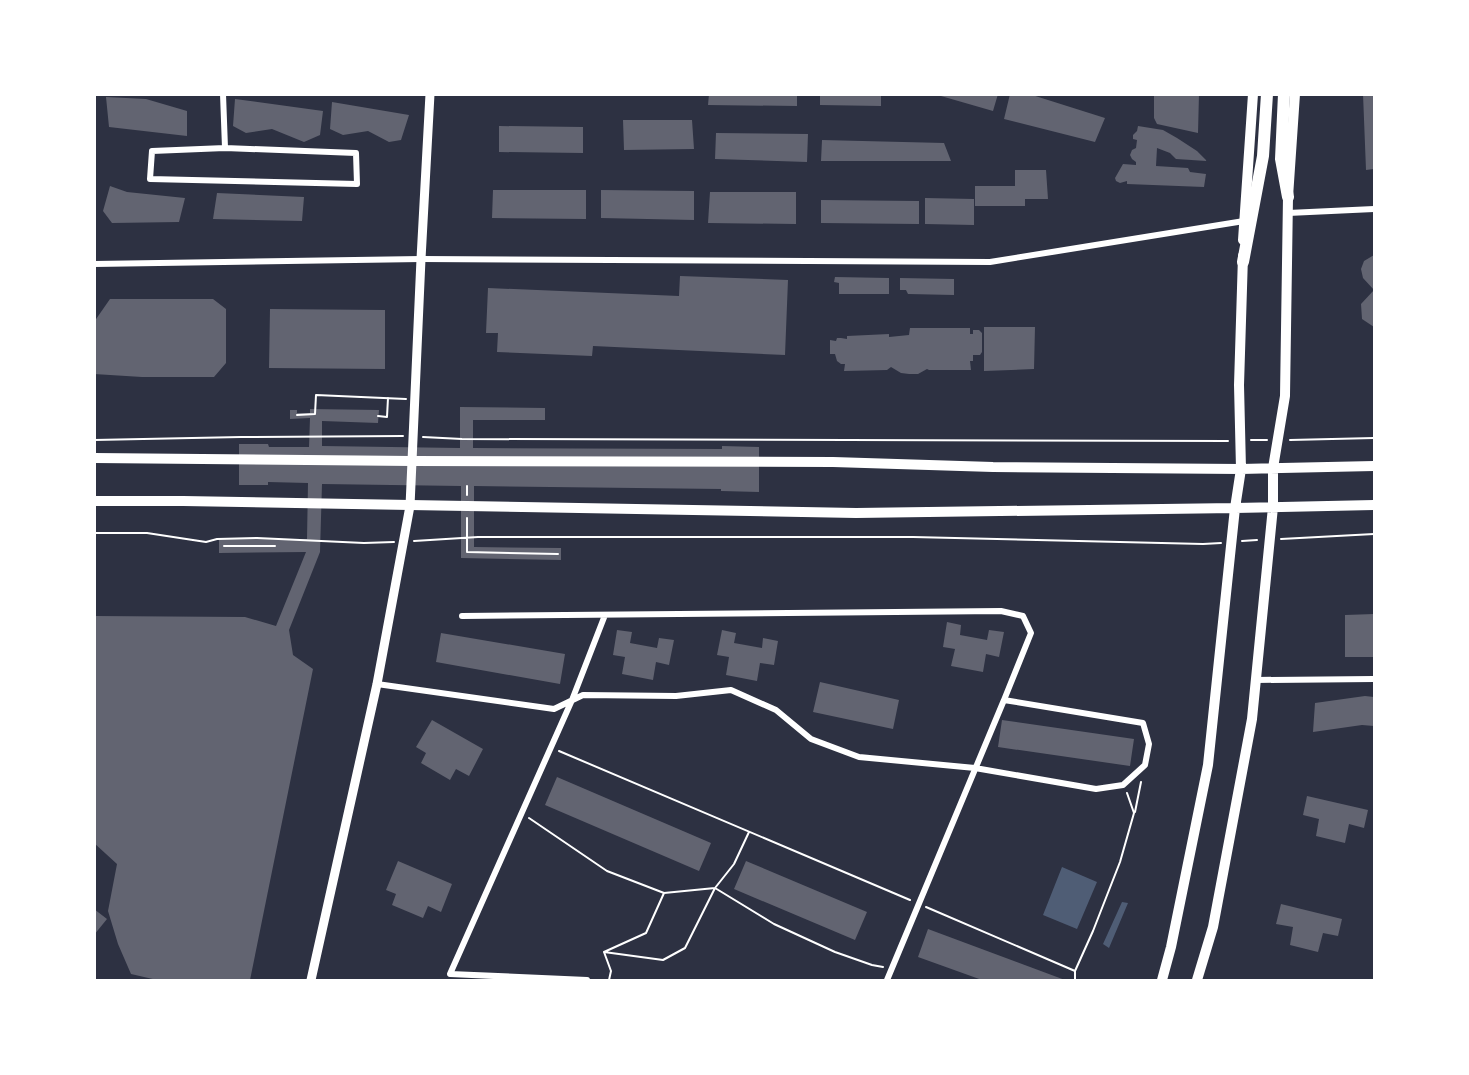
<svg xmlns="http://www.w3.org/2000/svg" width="1469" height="1075" font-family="'Titillium Web',sans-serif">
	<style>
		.water { fill: #4f5d75 }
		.building { fill: #626471 }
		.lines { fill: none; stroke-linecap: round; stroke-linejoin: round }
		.path { stroke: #fff; stroke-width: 2 }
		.minor { stroke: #fff; stroke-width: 6 }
		.tertiary { stroke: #fff; stroke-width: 9 }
		.primary { stroke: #fff; stroke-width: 10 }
		.trunk { stroke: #fff; stroke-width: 12 }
	</style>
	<rect width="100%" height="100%" fill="#2d3142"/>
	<path class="water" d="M1062,867L1097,882L1077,929L1043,915Z
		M1122,902L1128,903L1109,948L1103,944Z"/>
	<path class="building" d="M709,94H797V106L708,105Z
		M820,94H881V106L820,105Z
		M934,94H998L993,111Z
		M1010,94H1029L1105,118L1095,142L1004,119Z
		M1154,94H1199L1198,133L1157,124L1154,118Z
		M1363,94H1374V169L1366,170Z
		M106,97L146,99L187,111V136L109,127Z
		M235,99L323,111L320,135L304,142L272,129L246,133L233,126Z
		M332,102L409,115L401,140L389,142L368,131L343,135L330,129Z
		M623,120H692L694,149L624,150Z
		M499,126L583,127V153L499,152Z
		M1138,126L1163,130L1177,138L1197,151L1207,161L1176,159L1170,153L1157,148L1156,166L1188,168L1190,172L1206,174L1204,187L1127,184V181L1120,183L1116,181L1115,178L1123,164L1136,165V162L1132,159L1130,155L1132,150L1136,148L1137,140L1133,139V135L1137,131Z
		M716,133L808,134L807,162L715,159Z
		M822,140L944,143L951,161H821Z
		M1015,170H1046L1048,199H1025V206H975V186H1015Z
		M110,186L127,192L185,198L179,222L112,223L103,211Z
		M493,190H586V219L492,218Z
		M601,190L694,191V220L601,218Z
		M710,192H796V224L708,223Z
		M217,193L304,197L302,221L213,219Z
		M925,198L974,199V225L925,224Z
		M821,200L919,201V224L821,223Z
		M1374,255V290L1363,278L1361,269L1364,261Z
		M680,276L788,280L785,355L593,346L592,356L497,352L498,333H486L488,288L679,296Z
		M835,277L889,278V294H839V283L834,282Z
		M900,278L954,279V295L908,294L906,290H900Z
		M1374,290V327L1362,319L1361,304Z
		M110,299H213L226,309V363L214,377H142L94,374V322Z
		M270,309L385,310V369L269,368Z
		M984,327H1035L1034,369L984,371Z
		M910,328H970V334H973V330H979L982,333V352L980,355H973V361H970L971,370H929L927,369L918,374H909L901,373L891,367L887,370L844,371L845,364H841L837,361L835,354H830V340L836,341L837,338H841L847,339V336L889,334V337L909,335Z
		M460,407L545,408V420H473V448L722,449V446L759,447V492L721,491V489L474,486V547L561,548V560L461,558V486L322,484L320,552L289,630L293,655L313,669L250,980H157L131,974L118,944L108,911L117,864L94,843V616L245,617L276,626L306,552L219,553V539H307L308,483L268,482V485H239V444H268L269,447H309L310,418L290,419V410H297V413H310V409L379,410L378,423L322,421V446L460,448Z
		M1374,614V657H1345V615Z
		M947,622L961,625L960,635L987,640L989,630L1004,632L999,657L986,654L983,672L951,666L955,649L943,647Z
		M617,630L632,632L630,643L657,648L659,638L674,640L669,665L656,662L653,680L622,674L625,657L613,655Z
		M722,630L736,633L734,643L762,648L763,638L778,641L774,665L760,663L757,681L726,675L729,657L717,655Z
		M441,633L565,654L560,684L436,662Z
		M820,682L899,700L893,729L813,712Z
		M1365,696L1374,697V726L1362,725L1313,732L1315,703Z
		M432,720L483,749L469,776L456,769L450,780L421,763L426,753L416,747Z
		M1002,720L1134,739L1130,766L998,747Z
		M557,777L711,843L699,871L545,805Z
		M1307,796L1368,810L1364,828L1349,824L1345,843L1316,836L1319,819L1303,815Z
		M398,861L452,884L441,912L428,906L423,918L392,905L396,894L386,890Z
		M746,861L867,912L855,940L734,889Z
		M1281,904L1342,919L1338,936L1323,933L1318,952L1290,945L1293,927L1276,924Z
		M94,909L107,919L94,935Z
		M928,929L1065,980H982L918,957Z"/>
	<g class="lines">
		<path class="path" d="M297,415L315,414L316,395L406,399
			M378,416L387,417L388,398
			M423,437L462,439L1228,441
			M94,440L241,437L403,436
			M1251,440H1267
			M1290,440L1374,438
			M467,486V495
			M467,518V552L558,554
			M94,533H147L206,542L217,539L257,538L364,543L394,542
			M1281,539L1374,534
			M414,541L478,537H913L1203,544L1221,543
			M1242,541L1257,540
			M224,546H275
			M559,751L910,900
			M1135,812L1141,782
			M529,818L607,871L664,893L715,888L734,864L749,832
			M664,893L646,933L604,952L663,960L685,948L715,888L774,924L835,952L872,965L883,967
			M926,907L1075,971
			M604,952L611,971L609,980
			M1075,980V971L1093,931L1120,862L1134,813L1127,793"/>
		<path class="minor" d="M223,94L225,148
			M225,148L356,153L357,184L150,179L152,151Z
			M1288,213L1374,209
			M94,264L421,259L990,262L1244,221
			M1256,680L1374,679
			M377,684L554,709L583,695L676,696L731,690L776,710L811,739L859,757L975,768L1096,789L1123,785L1145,765L1149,744L1143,723L1004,700L1031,633L1023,616L1001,611L462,616
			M587,980L450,974L572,700L605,615
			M887,980L1004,700"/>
		<path class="tertiary" d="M311,980L377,684L410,506L421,259L430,94"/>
		<path class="primary" d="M1243,240L1253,94
			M94,458L412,461L833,462L993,467L1241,469L1374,466
			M94,501H183L856,513L1235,508L1374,505
			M1162,980L1171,947L1208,765L1235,508L1241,469L1239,385L1243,256
			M1197,980L1213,927L1252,719L1273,507V468L1285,396L1288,197L1295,94"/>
		<path class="trunk" d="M1284,94L1281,159L1288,197
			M1243,262L1263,156L1267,94"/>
	</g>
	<rect width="1469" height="1075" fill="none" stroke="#ffffff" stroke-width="192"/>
</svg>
